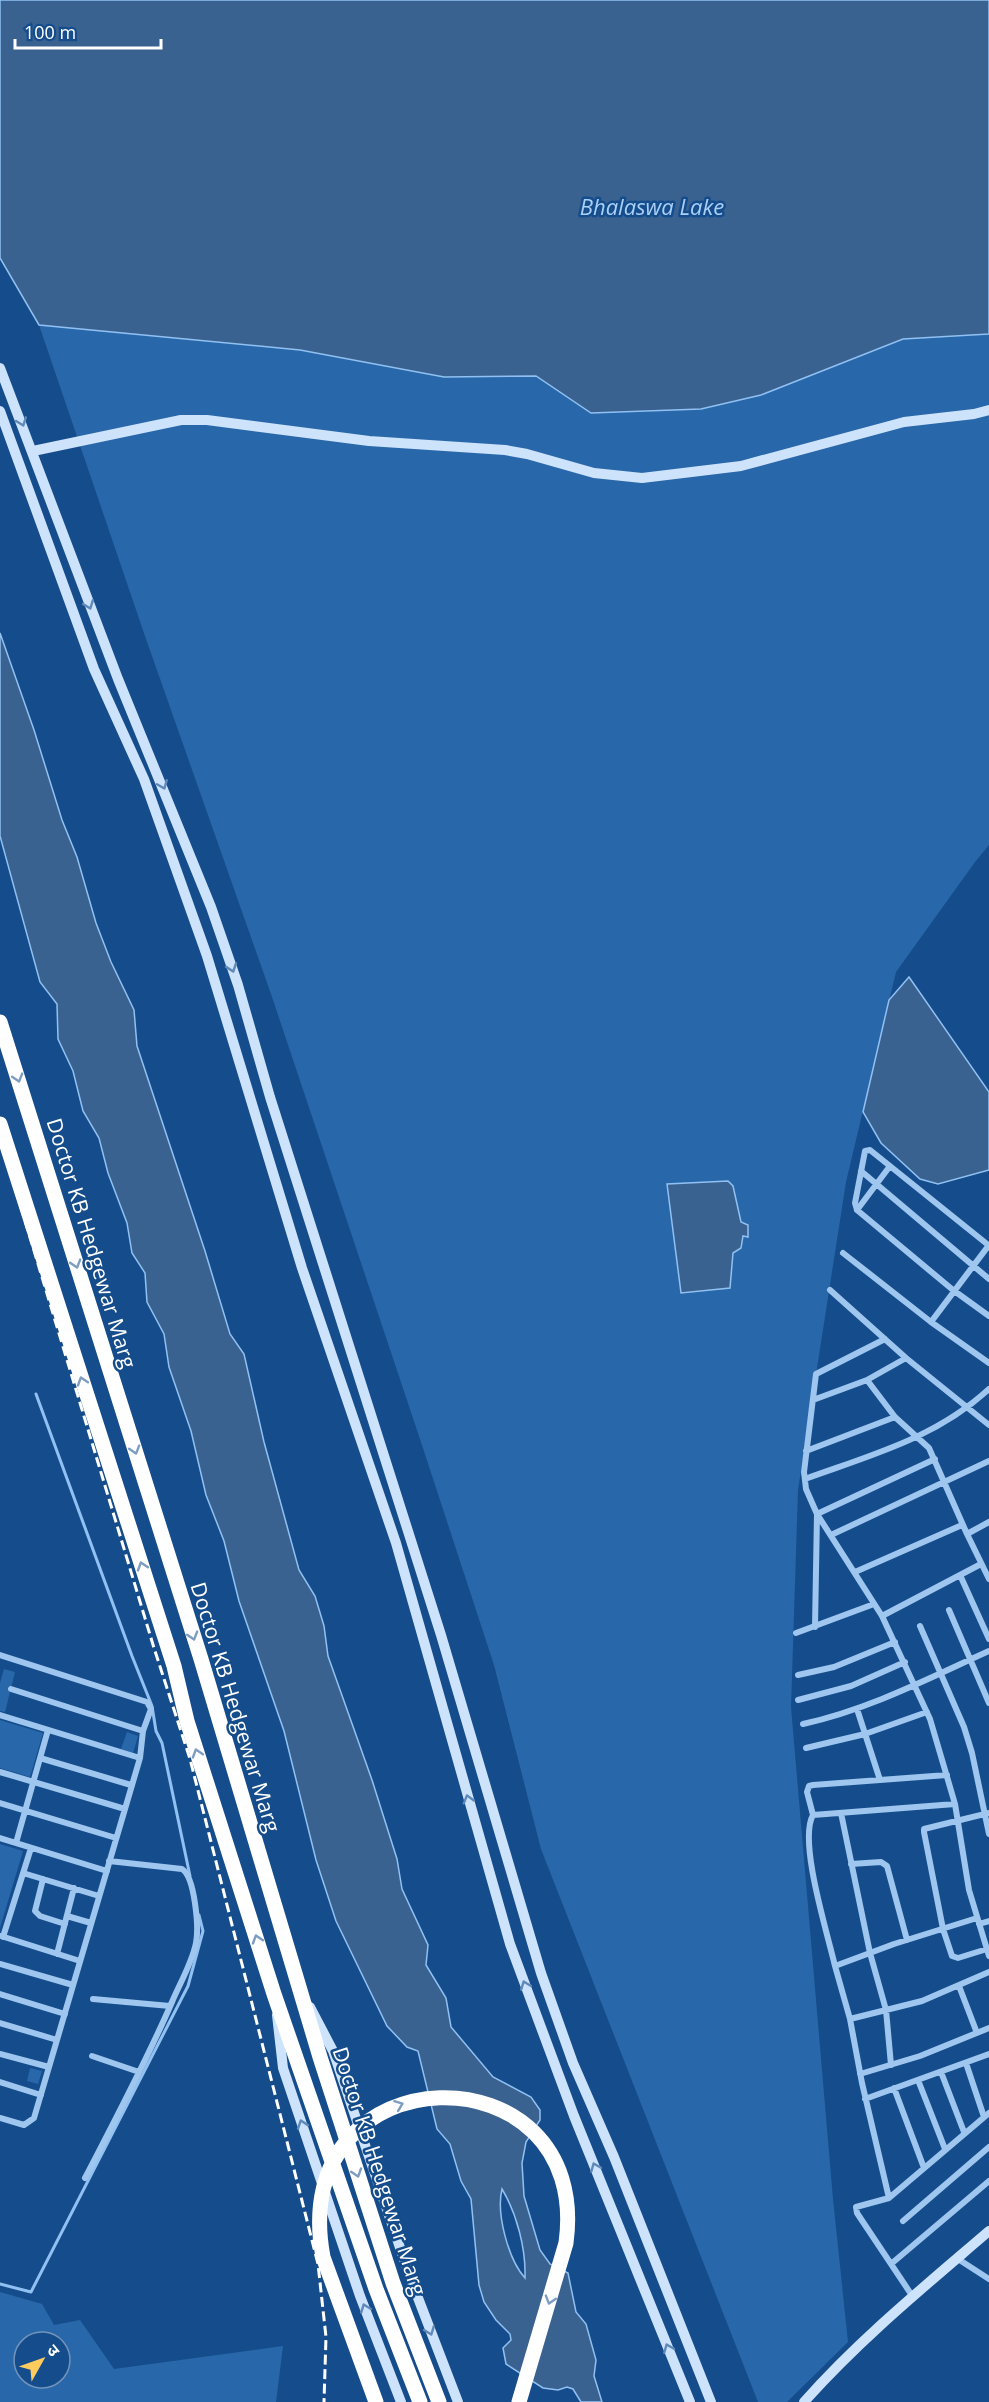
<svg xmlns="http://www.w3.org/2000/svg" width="989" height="2402" font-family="'Open Sans','Noto Sans Devanagari',sans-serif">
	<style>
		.green { fill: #2867aa; fill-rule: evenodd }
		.water { fill: #3a6291; stroke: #91c1f2; stroke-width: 1.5; fill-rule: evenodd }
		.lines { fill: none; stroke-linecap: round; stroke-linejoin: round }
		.stream { stroke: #91c1f2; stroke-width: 3 }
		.street { stroke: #9fc6ef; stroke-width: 6 }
		.secondary { stroke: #cde2fb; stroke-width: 10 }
		.highway { stroke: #fff; stroke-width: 15 }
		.rail { stroke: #fff; stroke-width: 3; stroke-dasharray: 10 4.5; stroke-linecap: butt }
		.oneway { stroke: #5f89b8 }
		.oneway2 { stroke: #7e9dc0 }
		.labels { text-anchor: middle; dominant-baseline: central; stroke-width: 5; stroke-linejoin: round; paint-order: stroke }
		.street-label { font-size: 21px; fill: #fff; stroke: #154d8c }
		.water-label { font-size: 22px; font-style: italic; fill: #abd0f7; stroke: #154d8c }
	</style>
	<rect width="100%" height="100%" fill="#154d8c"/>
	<path class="green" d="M39,325L300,350L444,377L536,376L591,413L761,395L903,339L989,334V845L975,862L896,972L846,1182L798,1490L791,1707L833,2199L848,2342L787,2402H758L541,1849L494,1665L420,1439L271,994L146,639Z
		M4,1669L15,1672L5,1712L0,1711V1683Z
		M0,1720L43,1733L30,1777L0,1768Z
		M127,1732L138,1736L133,1753L121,1749Z
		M0,1844L23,1851L0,1928Z
		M30,2068L42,2071L38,2084L27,2081Z
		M0,2292L42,2304L54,2325L80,2320L114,2369L283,2346L276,2402H0ZM24,2342H60V2378H24Z"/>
	<path class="water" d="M0,0H989V334L903,339L761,395L701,409L591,413L536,376L444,377L300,350L39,325L0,258Z
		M0,633L34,730L62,820L77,857L96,923L111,962L134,1010L137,1046L205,1251L230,1334L244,1354L264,1442L299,1570L315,1596L324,1626L328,1656L372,1780L397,1859L402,1889L428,1945L426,1965L446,1998L451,2027L493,2077L531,2097L540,2110V2120L526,2142L522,2163L524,2196L540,2250L550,2264L568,2273L576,2312L586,2324L596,2360L594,2376L602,2402H581L573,2389L567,2387L558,2390L543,2388L506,2364L503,2348L511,2340L510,2334L496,2320L484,2302L479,2285L471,2199L461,2181L450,2144L437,2129L418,2051L407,2047L387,2026L336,1921L316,1860L284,1731L239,1601L224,1541L206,1495L191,1431L169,1367L164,1334L147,1302L145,1273L132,1253L127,1223L108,1173L99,1138L83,1111L73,1071L58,1039L57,1004L40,982L0,836ZM502,2189C517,2214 526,2249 525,2278C508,2259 496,2213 502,2189Z
		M909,977L989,1092V1170L938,1184L920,1179L881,1143L863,1112L889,1000Z
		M728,1181L733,1186L741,1222L748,1225V1237L743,1236L741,1248L733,1253L730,1288L681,1293L667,1184Z"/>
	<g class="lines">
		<path class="stream" d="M36,1394L132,1656L152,1706L156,1731L162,1743L190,1876
			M0,2284L31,2292L188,1986L203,1931L199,1915"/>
		<path class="street" d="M861,1171L989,1279
			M857,1210L890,1166
			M987,1244L870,1150L865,1151L855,1203L857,1210L953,1290L989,1316
			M989,1245L931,1322L989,1363
			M843,1253L931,1322
			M830,1290L906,1358L989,1425
			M885,1339L816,1374L804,1472L806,1489L817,1514L882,1616L930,1719L955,1804L969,1890L989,1956
			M906,1358L867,1380L895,1417L929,1448L967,1534
			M813,1400L867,1380
			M806,1451L895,1417
			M805,1479C871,1455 936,1438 989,1389
			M989,1522L967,1534L989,1579
			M831,1535L989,1461
			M855,1572L962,1525
			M960,1575L989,1639
			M949,1610L989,1703
			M882,1616L981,1564
			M920,1626L964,1727L972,1753L989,1834
			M815,1627L817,1514L935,1459
			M796,1633L874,1604
			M0,1655L147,1702L151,1709L143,1731L140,1758L34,2118L24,2125L0,2118
			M798,1675L834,1667L895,1642
			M11,1689L143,1731
			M798,1700L851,1686L905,1662
			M857,1709L880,1780
			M0,1715L140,1758
			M803,1724C870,1709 927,1679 989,1651
			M806,1748L865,1734L927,1712
			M40,1758L131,1785
			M0,1772L125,1809
			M0,1803L116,1838
			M955,1804L813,1815C798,1841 828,1935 835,1966L894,1944L977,1918
			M841,1813L870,1953L886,2010L891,2065
			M813,1815L807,1792L809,1786L813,1785L947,1775
			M0,1838L107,1871
			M16,1843L48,1730
			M851,1864L881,1862L887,1866L907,1940
			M23,1873L99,1896
			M43,1879L35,1911L40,1916L65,1924
			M67,1916L91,1923
			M979,1924L989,1921
			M1,1936L80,1961
			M3,1937L31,1848
			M987,1949L958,1958L952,1956L943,1929L924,1832V1829L989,1813
			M57,1954L74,1888
			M0,1964L73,1985
			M835,1966L850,2019L862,2083L889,2198
			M959,1986L977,2033
			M0,1994L65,2014
			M93,1999L170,2006
			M850,2019L922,2001L989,1972
			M0,2023L57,2040
			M0,2054L49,2067
			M92,2056L139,2072
			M966,2063L984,2117
			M941,2072L964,2132
			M860,2074L920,2056L989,2028
			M918,2080L945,2149
			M0,2082L41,2095
			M894,2088L924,2168
			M865,2099L989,2054
			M85,2178C115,2120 146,2062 172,2002C180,1983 192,1963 196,1943C199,1928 195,1877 182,1869L109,1861
			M903,2221L989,2147
			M958,2259L989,2279
			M891,2264L989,2181
			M913,2297L857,2213L856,2207L889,2198L989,2113"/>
		<path class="secondary" d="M0,368L118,679L211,907L238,985L270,1097L441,1635L541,1973L573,2063L614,2157L711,2402
			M0,411L94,669L144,779L207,956L302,1268L396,1543L510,1944L574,2116L690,2402
			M33,451L181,420H207L369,441L505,450L527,454L594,473L642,478L741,466L904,422L974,414L989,410
			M310,2007L333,2051L410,2277L458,2402
			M277,2015L283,2068L360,2296L401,2402
			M804,2402C860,2339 925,2286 989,2231"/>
		<path class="highway" d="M0,1022L201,1659L320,2057L393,2283L439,2402
			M0,1124L174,1666L187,1721L274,1994L376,2289L420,2402
			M376,2402L323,2257C284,2049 593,2045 566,2243L519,2402"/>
		<path class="rail" d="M0,1138L154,1648L190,1759L318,2264L326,2337L324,2402"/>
	</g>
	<defs><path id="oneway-chevron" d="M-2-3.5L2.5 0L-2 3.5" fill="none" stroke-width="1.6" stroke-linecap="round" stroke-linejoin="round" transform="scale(1.5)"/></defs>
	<g class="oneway">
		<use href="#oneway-chevron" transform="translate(22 422) rotate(69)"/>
		<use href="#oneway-chevron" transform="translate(89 605) rotate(69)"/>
		<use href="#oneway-chevron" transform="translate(163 785) rotate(68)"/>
		<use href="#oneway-chevron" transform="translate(232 968) rotate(71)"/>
		<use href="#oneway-chevron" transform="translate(468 1799) rotate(-106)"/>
		<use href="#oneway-chevron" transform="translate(525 1985) rotate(-111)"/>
		<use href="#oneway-chevron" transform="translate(302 2124) rotate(-109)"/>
		<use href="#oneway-chevron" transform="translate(595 2167) rotate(-112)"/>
		<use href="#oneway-chevron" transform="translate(365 2308) rotate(-111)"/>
		<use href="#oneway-chevron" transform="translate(430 2331) rotate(69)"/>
		<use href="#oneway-chevron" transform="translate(668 2348) rotate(-112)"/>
	</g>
	<g class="oneway2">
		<use href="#oneway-chevron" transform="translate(18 1078) rotate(73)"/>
		<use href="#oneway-chevron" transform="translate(76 1264) rotate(73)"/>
		<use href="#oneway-chevron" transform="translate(82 1381) rotate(-108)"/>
		<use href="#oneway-chevron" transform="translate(135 1450) rotate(73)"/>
		<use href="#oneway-chevron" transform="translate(142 1566) rotate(-108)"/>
		<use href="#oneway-chevron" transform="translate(193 1636) rotate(73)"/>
		<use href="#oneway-chevron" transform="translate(197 1753) rotate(-108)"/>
		<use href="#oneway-chevron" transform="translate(257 1939) rotate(-108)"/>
		<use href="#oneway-chevron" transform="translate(399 2105) rotate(-21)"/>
		<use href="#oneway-chevron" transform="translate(357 2173) rotate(72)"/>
		<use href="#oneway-chevron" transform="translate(550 2300) rotate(107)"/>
	</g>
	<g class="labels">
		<g class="street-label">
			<text transform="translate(92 1243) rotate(73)">Doctor KB Hedgewar Marg</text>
			<text transform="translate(236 1707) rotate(73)">Doctor KB Hedgewar Marg</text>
			<text transform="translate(380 2171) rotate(72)">Doctor KB Hedgewar Marg</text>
		</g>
		<g class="water-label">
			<text x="652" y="206">Bhalaswa Lake</text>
		</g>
	</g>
	<g transform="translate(42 2360) rotate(50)"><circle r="28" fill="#154d8c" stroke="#7394ba" stroke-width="1.5"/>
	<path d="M0-4.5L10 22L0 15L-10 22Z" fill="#ffcb5d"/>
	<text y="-9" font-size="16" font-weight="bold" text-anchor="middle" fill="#ffffff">उ</text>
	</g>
	<path d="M15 39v9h146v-9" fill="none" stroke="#ffffff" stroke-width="3"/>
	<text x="24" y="39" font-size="18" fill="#ffffff" stroke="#154d8c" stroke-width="4.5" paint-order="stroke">100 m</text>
</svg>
